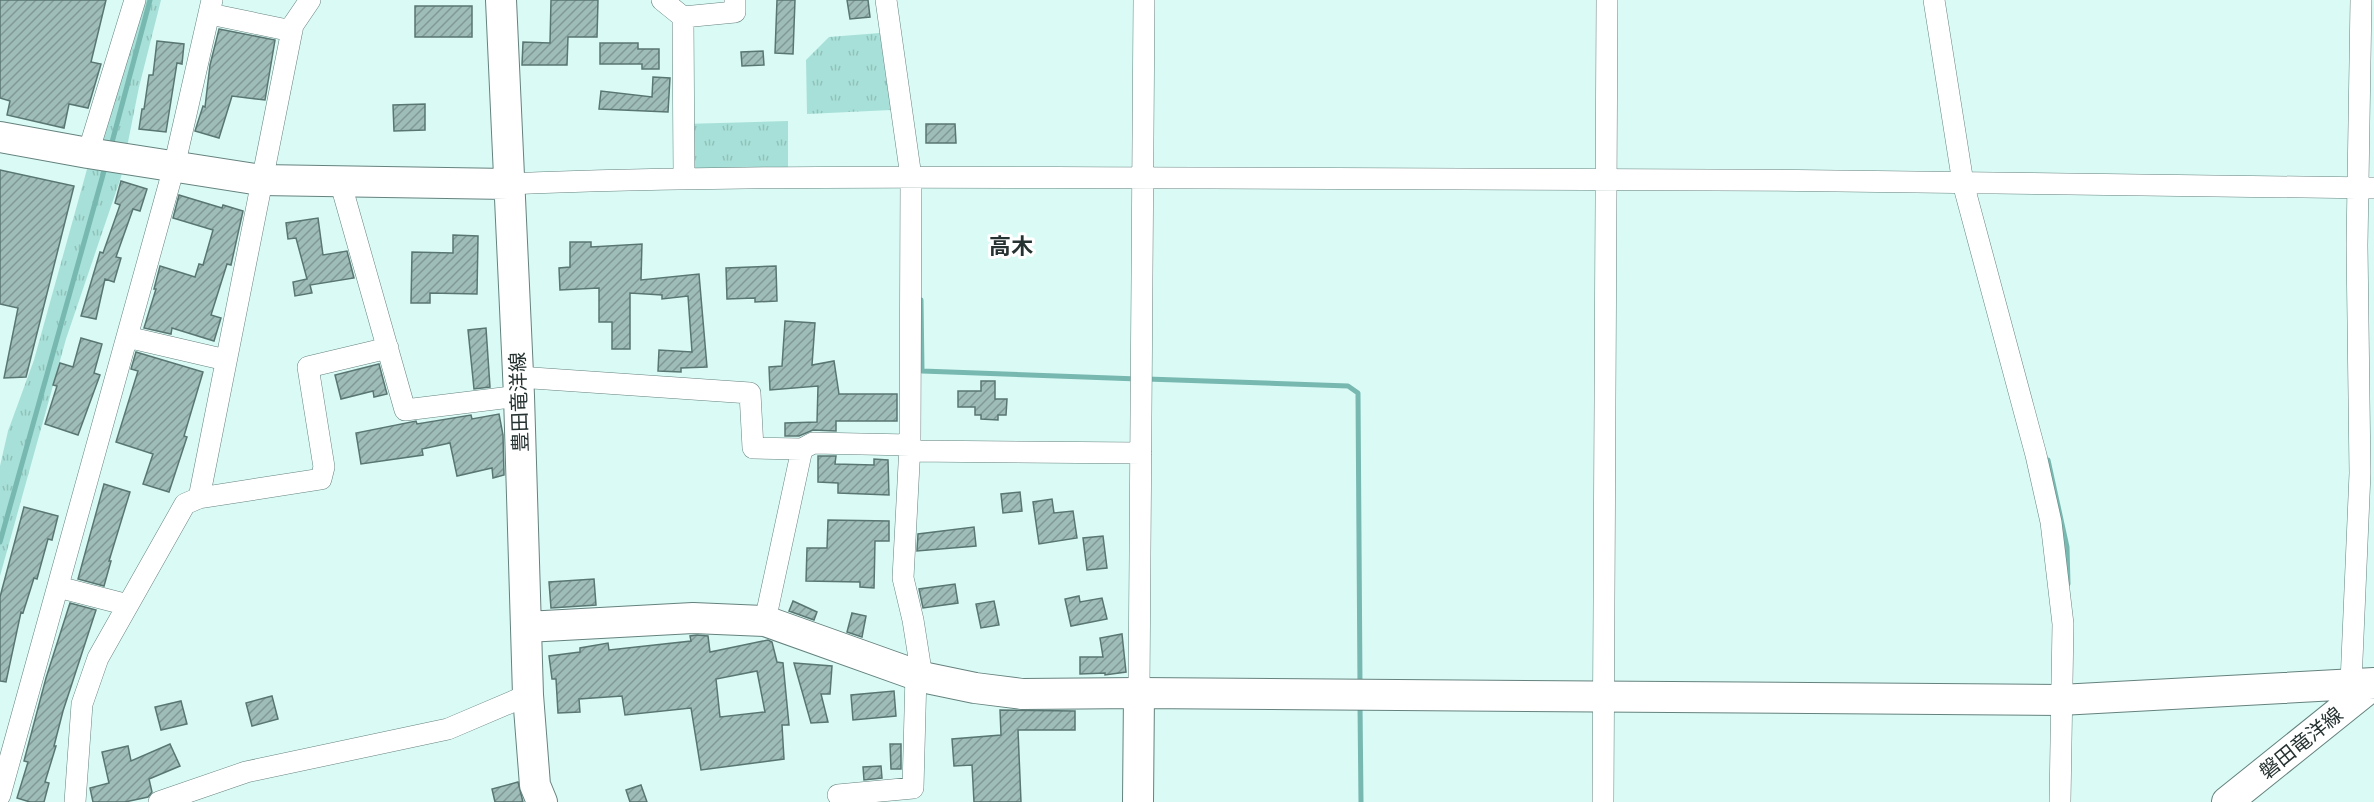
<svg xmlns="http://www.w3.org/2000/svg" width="2374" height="802" font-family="Helvetica,'Noto Sans JP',sans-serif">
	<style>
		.grass { fill: url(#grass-tufts) }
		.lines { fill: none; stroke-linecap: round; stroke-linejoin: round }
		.stream { stroke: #77b8b0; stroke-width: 5 }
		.building { fill: url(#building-hatch); stroke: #597672; stroke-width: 1.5; fill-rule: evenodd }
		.street-casing { stroke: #65827e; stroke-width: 22 }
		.secondary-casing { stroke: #65827e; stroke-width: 32 }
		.street { stroke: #fff; stroke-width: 21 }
		.secondary { stroke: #fff; stroke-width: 30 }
		.labels { text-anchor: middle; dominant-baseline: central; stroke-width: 6; stroke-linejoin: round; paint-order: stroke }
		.street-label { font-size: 20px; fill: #263231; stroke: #fff }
		.quarter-label { font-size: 22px; font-weight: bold; fill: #263231; stroke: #fff }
	</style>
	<defs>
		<pattern id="grass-tufts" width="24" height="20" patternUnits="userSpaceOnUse" patternTransform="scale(1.5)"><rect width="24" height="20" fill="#a7e0d8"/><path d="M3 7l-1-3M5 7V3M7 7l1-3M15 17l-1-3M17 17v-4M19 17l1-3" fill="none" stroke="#90c1ba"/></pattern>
		<pattern id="building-hatch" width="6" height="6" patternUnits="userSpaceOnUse" patternTransform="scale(1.5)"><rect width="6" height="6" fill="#9ebcb8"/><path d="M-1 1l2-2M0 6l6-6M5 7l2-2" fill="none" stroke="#819996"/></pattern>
	</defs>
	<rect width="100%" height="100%" fill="#dafaf5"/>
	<path class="grass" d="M134,0H161L139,87L121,177L66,339L0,576V466L8,431L34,360Z
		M880,33L891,110L807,114L806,60L829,37Z
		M788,121V167L684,171V124Z"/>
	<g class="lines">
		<path class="stream" d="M111,146L150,0
			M921,300L922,371L1138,379
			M1147,379L1348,386L1358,393L1360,686
			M2048,460L2067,547L2068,584
			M0,542L106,164
			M1360,705L1361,802"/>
	</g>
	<path class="building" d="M0,0H106L91,62L101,64L88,108L69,104L64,128L7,115L10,101L0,98Z
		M551,0H598L597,37H568L567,65H522L523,42L550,43Z
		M777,0H795L793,54L775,53Z
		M847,0H868L870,17L850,19Z
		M415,6H472V37H415Z
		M219,29L275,40L265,100L232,96L219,138L195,131L203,106L205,107L210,65Z
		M157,41L184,44L182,64L177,63L166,132L139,129L142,109H144L149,75H153Z
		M600,43H638V49H659V69H642V64H600Z
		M763,51L764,65L742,66L741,52Z
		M653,77L670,78L668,112L599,109L601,91L652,97Z
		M425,104V130L394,131L393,105Z
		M926,124H955L956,143H926Z
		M0,170L74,186L26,377L4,378L18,308L0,304Z
		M121,181L147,189L140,211L133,209L116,257L121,258L114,282L105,279L96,319L81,316L100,252L103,253L120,205L115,203Z
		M179,195L222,208L223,205L243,211L231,265L227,264L211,315L221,318L214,341L172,328L171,334L144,328L156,289H154L160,266L195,277L199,264L203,265L213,230L173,218Z
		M318,218L323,255L347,251L354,278L310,285L312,293L295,296L293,282L307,279L296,238L288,239L286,223Z
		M453,235L478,236L477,294L430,293V303H411L412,252L453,253Z
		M570,242H591V247L642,244L641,280L699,274L707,367L681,368V372L658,371L659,350L692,352L688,296L662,299V295L630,293V349H612V322H599V288L560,290L559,268L570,267Z
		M776,266L777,301L755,302V298L727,299L726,268Z
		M785,321L815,323L812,365L834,361L839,394H897V421H836V431L813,430L799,436H785V423L817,422L818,386L770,390L769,367L782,366Z
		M486,328L490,387L474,389L468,330Z
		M81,338L102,344L94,373L100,375L78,435L45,424L57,386L53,385L60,363L73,367Z
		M136,352L203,372L184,436L187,437L169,492L143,484L153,454L116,442L138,371L131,369Z
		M379,364L387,394L374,397L373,391L341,399L335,375Z
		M981,381H995V399H1007L1006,415H998V420L981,419V415H975V407H958V391H981Z
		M499,414L503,435L504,475L493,478L492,468L457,476L450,443L422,449L423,455L361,464L356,433L416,421L417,424L471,415L472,419Z
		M818,456H836L835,464L874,465V459L888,460L889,495L838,493V483L818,482Z
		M104,484L130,492L109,561H111L104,586L78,579Z
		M1020,492L1022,511L1003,513L1001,494Z
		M1052,499L1054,513L1073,511L1077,538L1039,544L1033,502Z
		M24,507L58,516L52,540L48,539L37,579L34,578L23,613L21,612L6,682L0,681V597Z
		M828,520L889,521V541H875L874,588L860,587V582L806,581L807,548H827Z
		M974,527L976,546L917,551L918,534Z
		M1103,536L1107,568L1087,570L1083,538Z
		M594,579L596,605L551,608L549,582Z
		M955,584L958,603L923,608L919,589Z
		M1079,596L1080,602L1102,598L1107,619L1071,626L1065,599Z
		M793,601L817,612L814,620L789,611Z
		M994,601L999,625L981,628L976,604Z
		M70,603L96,610L63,711L54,746H56L45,782L49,783L44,802H30L17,798L28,762L24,761L46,678Z
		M852,613L866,616L862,637L847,632Z
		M1122,634L1126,672L1105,675V673L1080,674V657H1103L1100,638Z
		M697,635L708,636L710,652L768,640L772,642L777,662L783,663L789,725H782L784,759L701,770L691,708L625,715L622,696L579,699L580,712L558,713L556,679H552L549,656L580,652V648L608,643L609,650L691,641L690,636ZM757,671L765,712L720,717L716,679Z
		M794,663L832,666L830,694H821L828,722L811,723Z
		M894,691L896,716L853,720L851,695Z
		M272,696L278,719L252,726L246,703Z
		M181,701L187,724L161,730L155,707Z
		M1000,710L1075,711V730H1018L1021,802H974L972,765L954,766L952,739L1001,735Z
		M170,744L180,766L149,779L152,792L148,797L125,802H93L90,788L109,783L102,752L128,746L131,761Z
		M890,744H901V769H891Z
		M881,766L882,778L864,780L863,767Z
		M518,782L523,802H495L492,789Z
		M641,785L647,802H630L626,790Z"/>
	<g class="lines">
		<g class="street-casing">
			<path id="street" d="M662,0L683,17L735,12V0
				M886,0L911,177L910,445L903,578L913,620L922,677
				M1934,0L1963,183L2036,455L2051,522L2063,624L2060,802
				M210,14L292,31
				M683,17L684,178
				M88,153L135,0
				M340,181L405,410L519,396
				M508,184C742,174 977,178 1211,178C1599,178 1986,181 2374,188
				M127,337L226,360
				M518,377L750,393L753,448L802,449L813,443L910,445
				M909,451L1141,453
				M199,498L321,479L324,467L308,367L388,348
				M58,587L128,605
				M765,621L802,449
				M2351,683L2360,473L2357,245L2361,0
				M1139,693L1144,0
				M0,795L174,167L212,0
				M838,795L913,788L916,674
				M75,802L82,704L98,658L185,504L199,498L293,25L310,0
				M159,802L246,772L448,729L528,695
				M1603,802L1607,0"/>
		</g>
		<g class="secondary-casing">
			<path id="secondary" d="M501,0L519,396L528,695L535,785L542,802
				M0,137L88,153L261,180L508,184
				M526,627L693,618L765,621L922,677L975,688L1022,694L1139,693L2060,700L2374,683
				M1138,802L1139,693
				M2227,802L2374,684"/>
		</g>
		<use href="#street" class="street"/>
		<use href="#secondary" class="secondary"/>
	</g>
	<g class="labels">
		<g class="street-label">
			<text transform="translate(519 402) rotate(-92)">豊田竜洋線</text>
			<text transform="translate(2301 743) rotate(-39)">磐田竜洋線</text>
		</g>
		<g class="quarter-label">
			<text x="1011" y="246">高木</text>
		</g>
	</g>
</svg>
